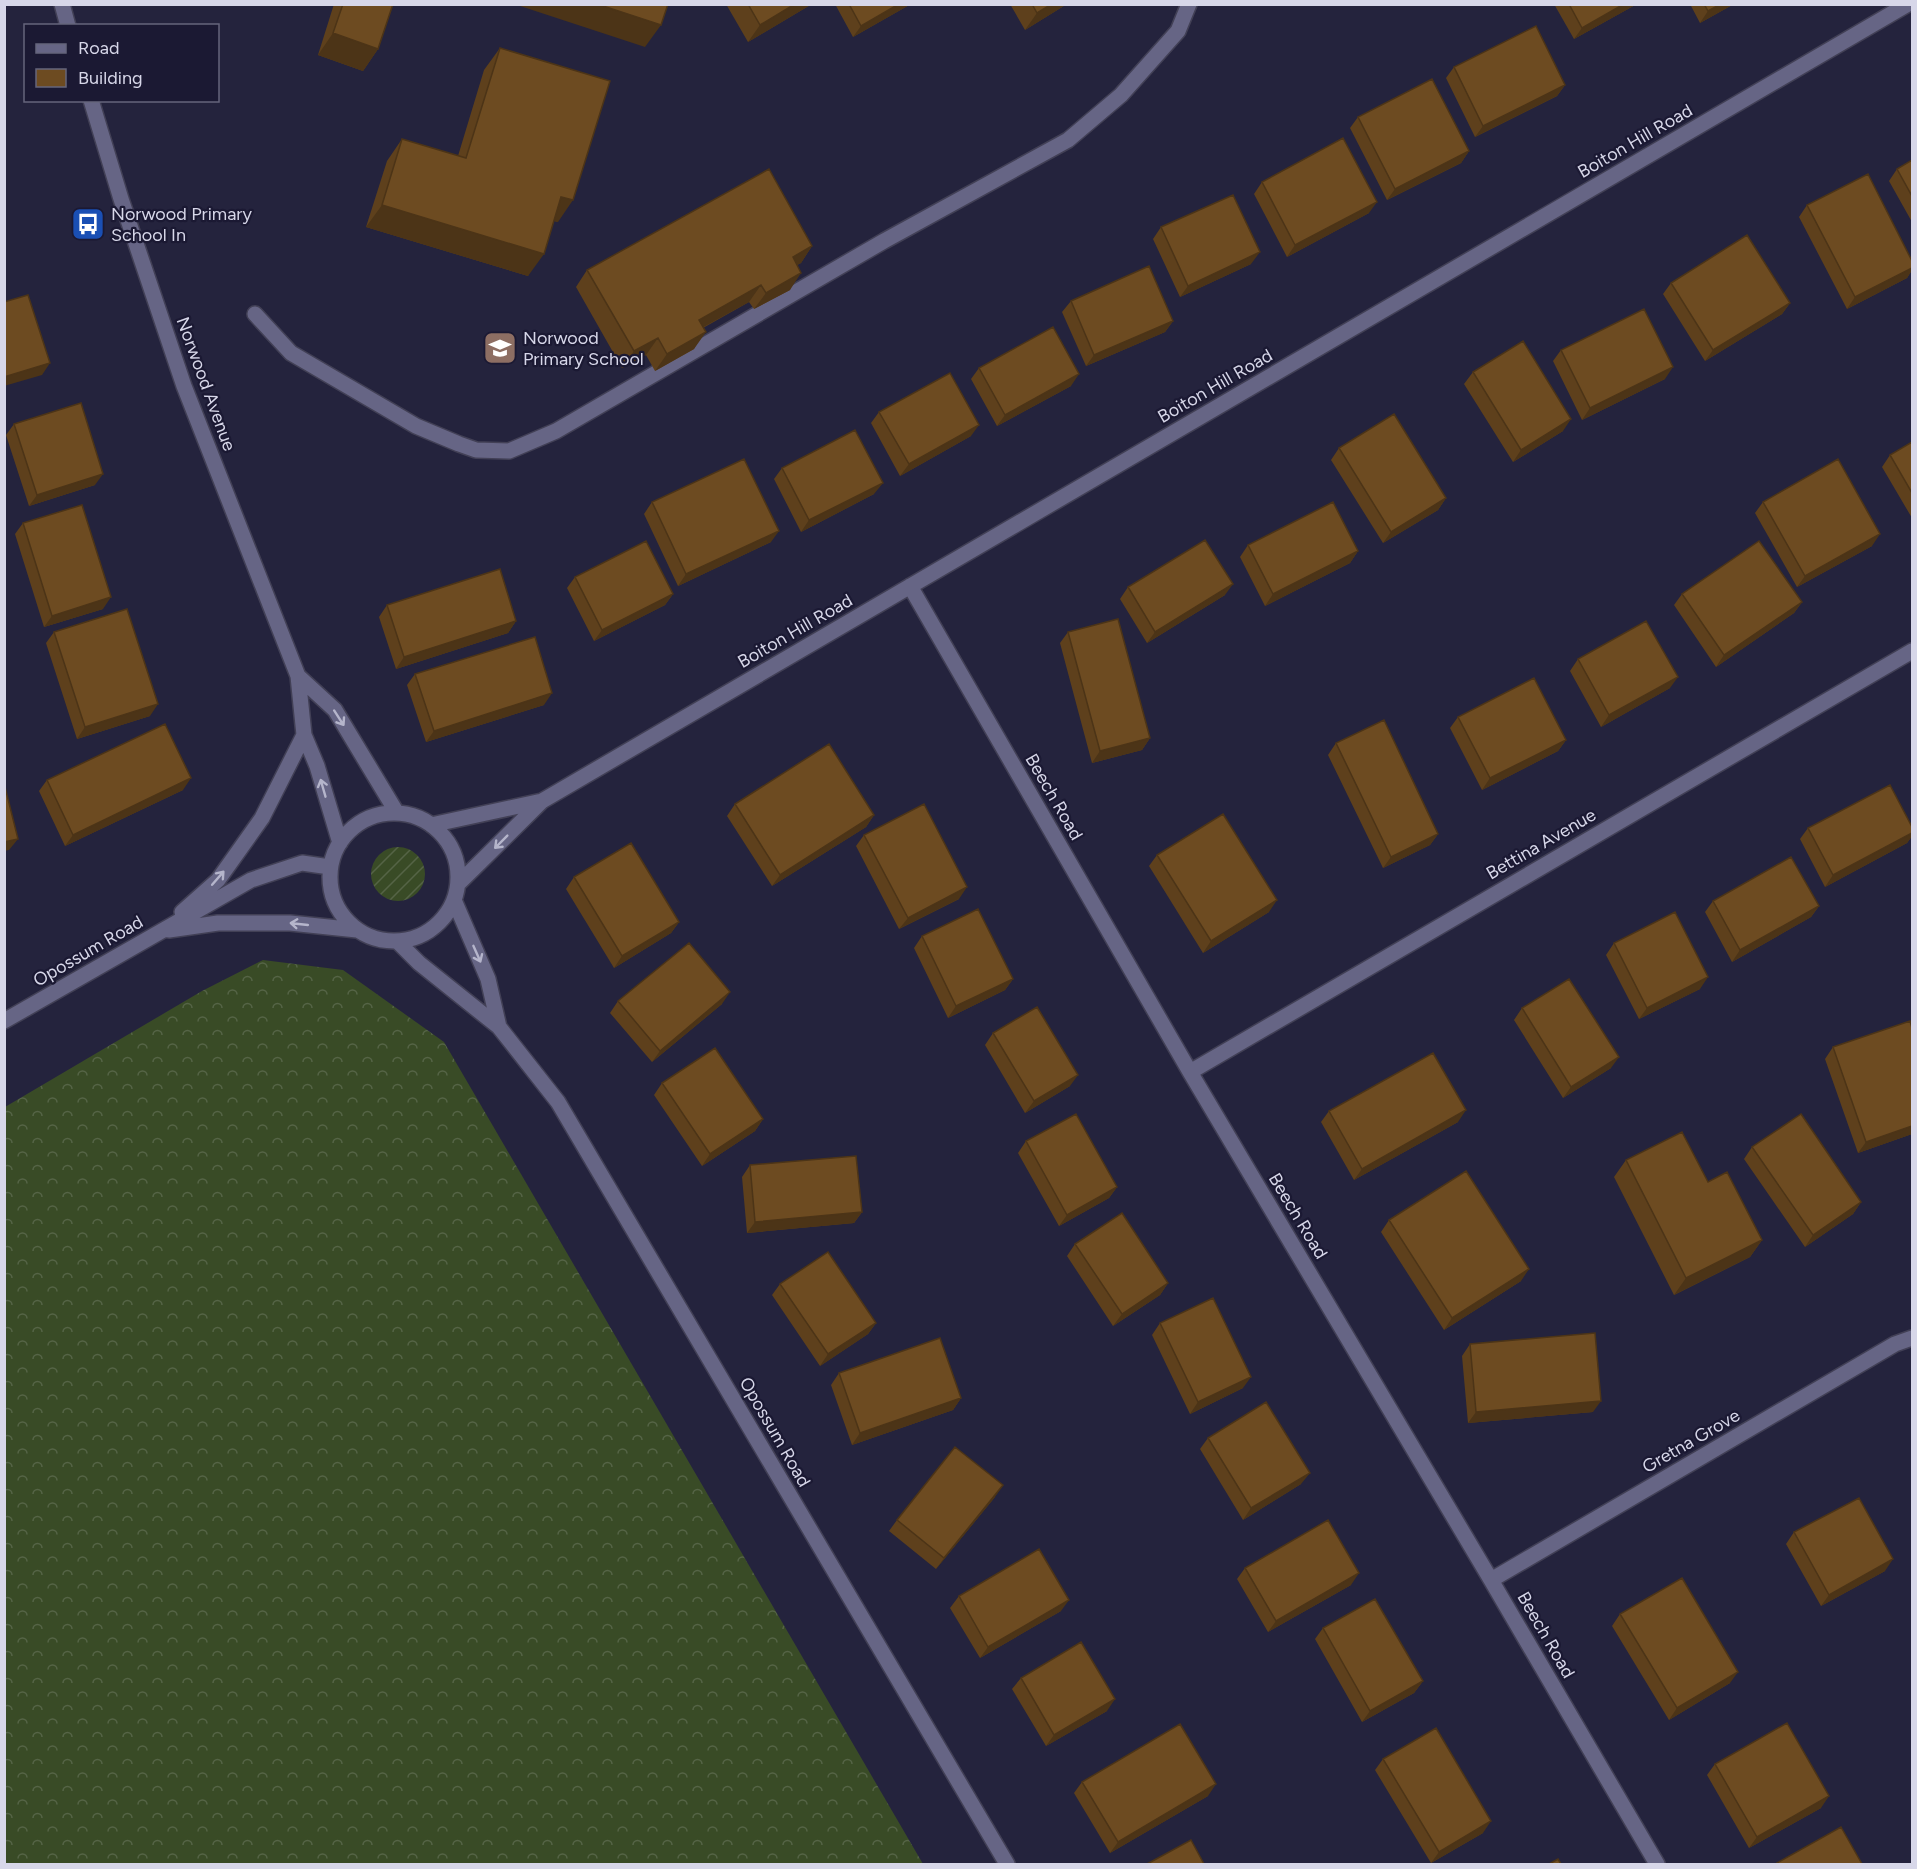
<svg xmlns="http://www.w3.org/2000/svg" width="1917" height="1869" font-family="Figtree,sans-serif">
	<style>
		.forest { fill: url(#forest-crowns) }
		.garden { fill: url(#garden-furrows) }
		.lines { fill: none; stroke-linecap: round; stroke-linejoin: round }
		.minor-casing { stroke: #424056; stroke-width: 18 }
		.minor { stroke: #666585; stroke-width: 15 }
		.wall { fill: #5e401c }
		.shaded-wall { fill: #4c3417 }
		.building { fill: #6d4b21; stroke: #4c3417; stroke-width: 1.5 }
		.oneway { stroke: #b5b5cb }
		.labels { text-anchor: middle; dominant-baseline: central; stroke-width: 4.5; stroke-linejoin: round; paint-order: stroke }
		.street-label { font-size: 18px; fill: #d7d7e9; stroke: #1b1933 }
		.poi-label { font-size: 18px; fill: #d7d7e9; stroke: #1b1933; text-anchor: start }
	</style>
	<defs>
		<pattern id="forest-crowns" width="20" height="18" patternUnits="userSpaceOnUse" patternTransform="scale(1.5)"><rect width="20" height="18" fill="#394b26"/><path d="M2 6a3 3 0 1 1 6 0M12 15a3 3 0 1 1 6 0" fill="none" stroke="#556446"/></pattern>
		<pattern id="garden-furrows" width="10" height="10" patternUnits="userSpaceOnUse" patternTransform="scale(1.5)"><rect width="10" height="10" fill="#394b26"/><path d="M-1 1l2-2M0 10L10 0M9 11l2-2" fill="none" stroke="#556446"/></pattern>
	</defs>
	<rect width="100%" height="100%" fill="#24233d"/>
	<path class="forest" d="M263,960L343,970L444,1042L923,1864H5V1107L202,991Z"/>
	<path class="garden" d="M371 874a27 27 0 1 1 54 0a27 27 0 1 1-54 0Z"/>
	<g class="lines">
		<g class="minor-casing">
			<path id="minor" d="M62,4L68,26
				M91,100L121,199L184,386L298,676L304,735L317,766L340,843
				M255,314L291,353L416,426L459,444L476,450L509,451L556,431L884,241L1068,140L1121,95L1178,31L1189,4
				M910,586L1190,1072L1491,1580L1657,1864
				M298,676L335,710L397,813
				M330 877a64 64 0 1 1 128 0a64 64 0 1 1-128 0Z
				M431,825L542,801
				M458,884L542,801L1908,4
				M454,900L488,979L499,1027
				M182,912L218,880L262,818L304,735
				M169,930L218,923H290L357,930
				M398,942L419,963L499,1027L558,1102L1007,1864
				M4,1021L251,880L302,863L330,867
				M1190,1072L1912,651
				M1491,1580L1895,1344L1912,1338"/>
		</g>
		<use href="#minor" class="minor"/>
	</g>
	<path class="wall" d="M334,4H393L378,49L363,71L318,55Z
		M726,4H812L748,42Z
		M835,4H911L853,37Z
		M1010,4H1067L1025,30Z
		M1554,4H1637L1574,39Z
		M1690,4H1734L1700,23Z
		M500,48L558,222L554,221L528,276L366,227L387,161L402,139L458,156L484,70Z
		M1454,67L1565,85L1557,96L1475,137L1446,78Z
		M1358,117L1469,151L1461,163L1387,200L1350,128Z
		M1912,160V222L1889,181L1897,169Z
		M1262,182L1369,213L1287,257L1254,194Z
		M1807,205L1912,261V270L1907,278L1847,309L1799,217Z
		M1161,227L1251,264L1180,297L1153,239Z
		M812,246L801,263L797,265L790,290L754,309L749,302L703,328L694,349L655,371L646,355L622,368L576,287L587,270Z
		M1671,283L1790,303L1782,314L1705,361L1663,294Z
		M1071,301L1173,321L1165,332L1086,366L1062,312Z
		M1561,350L1665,379L1582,420L1553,361Z
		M979,368L1071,386L997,426L971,379Z
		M1473,372L1563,431L1513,462L1464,384Z
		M879,412L971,436L900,476L871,423Z
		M14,424L95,485L29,506L6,435Z
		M1912,442V518L1882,467L1890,455Z
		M1339,448L1446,498L1438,510L1383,543L1331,460Z
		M782,468L874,494L801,532L774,479Z
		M652,502L771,542L678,586L644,514Z
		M1763,502L1872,546L1797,587L1755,513Z
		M23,523L103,609L44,627L15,534Z
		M1248,545L1358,551L1350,563L1265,606L1240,557Z
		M575,577L673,594L665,605L594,641L567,588Z
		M1128,587L1225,595L1147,643L1120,599Z
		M1682,594L1802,602L1794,613L1716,667L1674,605Z
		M387,605L516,621L508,633L396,669L379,617Z
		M54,632L150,716L77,739L46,643Z
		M1068,632L1150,738L1142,750L1092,763L1060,643Z
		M1578,659L1670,688L1601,727L1570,671Z
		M415,674L544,705L426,742L407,685Z
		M1458,717L1566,740L1558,751L1482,790L1450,728Z
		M1336,743L1438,834L1430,845L1383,868L1328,755Z
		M47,780L183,790L65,846L39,791Z
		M735,804L874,815L866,827L772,886L727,816Z
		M1912,827V836L1907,843L1825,887L1800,839L1808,828Z
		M864,835L959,899L899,929L856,846Z
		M1157,855L1269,912L1203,953L1149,866Z
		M574,877L679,922L671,933L614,968L566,889Z
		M1713,901L1819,906L1811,917L1732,962L1705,912Z
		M922,936L1013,979L1005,990L948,1018L914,948Z
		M1614,943L1700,989L1639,1019L1606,955Z
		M618,1001L722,1004L652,1062L610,1013Z
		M1522,1008L1611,1068L1563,1098L1514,1020Z
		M993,1033L1070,1086L1025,1113L985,1045Z
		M1833,1047L1912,1134L1858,1153L1825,1059Z
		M662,1083L763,1119L755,1131L702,1166L654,1095Z
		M1329,1111L1458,1122L1354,1180L1321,1122Z
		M1026,1141L1117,1187L1109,1198L1059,1226L1018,1153Z
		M1752,1147L1861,1202L1853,1214L1805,1247L1744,1159Z
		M1626,1160L1708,1182L1762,1240L1750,1257L1674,1295L1614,1177Z
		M750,1165L862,1212L854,1223L747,1233L742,1177Z
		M1389,1220L1521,1281L1444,1330L1381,1232Z
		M1075,1244L1168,1283L1160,1295L1113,1326L1067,1256Z
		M780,1284L876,1323L868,1334L820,1366L772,1295Z
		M1160,1323L1243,1388L1190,1414L1152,1335Z
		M1470,1344L1593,1412L1468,1423L1462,1356Z
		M839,1373L961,1398L953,1410L852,1445L831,1385Z
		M1208,1438L1301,1484L1243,1520L1200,1449Z
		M995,1497L936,1569L889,1531L897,1520Z
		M1794,1532L1885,1571L1821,1606L1786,1544Z
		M1245,1568L1351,1585L1268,1632L1237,1579Z
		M959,1596L1061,1611L980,1658L950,1608Z
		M1620,1614L1730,1683L1669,1720L1612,1626Z
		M1323,1628L1423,1681L1414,1693L1362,1722L1315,1639Z
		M1021,1678L1107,1711L1046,1746L1012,1689Z
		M1383,1759L1483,1833L1431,1863L1375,1770Z
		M1715,1764L1821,1808L1749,1848L1707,1775Z
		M1082,1782L1208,1796L1110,1853L1074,1793Z"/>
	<path class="shaded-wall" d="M514,4H597L661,25L645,47Z
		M795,4H812L748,42L760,25Z
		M899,4H911L853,37L861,26Z
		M1052,4H1067L1025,30L1037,13Z
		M1624,4H1637L1574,39L1582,28Z
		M1721,4H1734L1700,23L1708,11Z
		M333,33L378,49L363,71L318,55Z
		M1565,85L1557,96L1475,137L1483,126Z
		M1469,151L1461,163L1387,200L1395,189Z
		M561,197L573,200L558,222L546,219Z
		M1377,202L1369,213L1287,257L1295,245Z
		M382,205L544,254L528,276L366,227Z
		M812,246L801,263L781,274L793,257Z
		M1260,252L1251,264L1180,297L1188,286Z
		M1912,268V270L1907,278L1847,309L1855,297Z
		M801,273L790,290L754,309L766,293Z
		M761,285L749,302L687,336L699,320Z
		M1790,303L1782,314L1705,361L1713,350Z
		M1173,321L1165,332L1086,366L1094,355Z
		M706,332L694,349L655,371L667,354Z
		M658,338L646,355L622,368L634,351Z
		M50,363L42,375L4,386V377Z
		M1673,367L1665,379L1582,420L1590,408Z
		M1079,374L1071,386L997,426L1005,415Z
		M1571,419L1563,431L1513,462L1521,450Z
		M979,425L971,436L900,476L909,464Z
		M103,474L95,485L29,506L37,495Z
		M883,483L874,494L801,532L809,520Z
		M1446,498L1438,510L1383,543L1391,532Z
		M779,531L771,542L678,586L686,574Z
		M1880,534L1872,546L1797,587L1805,576Z
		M1358,551L1350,563L1265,606L1273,594Z
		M1233,584L1225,595L1147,643L1155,632Z
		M673,594L665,605L594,641L602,630Z
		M111,597L103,609L44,627L52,616Z
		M1802,602L1794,613L1716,667L1724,655Z
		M516,621L508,633L396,669L404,657Z
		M1678,677L1670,688L1601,727L1609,715Z
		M552,693L544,705L426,742L434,731Z
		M158,704L150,716L77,739L85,727Z
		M1150,738L1142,750L1092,763L1100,751Z
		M1566,740L1558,751L1482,790L1490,778Z
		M191,778L183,790L65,846L73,835Z
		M874,815L866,827L772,886L780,875Z
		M1912,833V836L1907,843L1825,887L1833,875Z
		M1438,834L1430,845L1383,868L1391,857Z
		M18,839L9,850L4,851V842Z
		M967,887L959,899L899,929L908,918Z
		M1277,900L1269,912L1203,953L1211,941Z
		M1819,906L1811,917L1732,962L1740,950Z
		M679,922L671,933L614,968L622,956Z
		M1708,977L1700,989L1639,1019L1647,1008Z
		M1013,979L1005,990L948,1018L956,1006Z
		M730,992L722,1004L652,1062L660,1051Z
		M1619,1057L1611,1068L1563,1098L1571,1087Z
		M1078,1075L1070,1086L1025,1113L1034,1101Z
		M1466,1110L1458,1122L1354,1180L1362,1169Z
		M763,1119L755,1131L702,1166L710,1154Z
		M1912,1126V1134L1858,1153L1866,1142Z
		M1117,1187L1109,1198L1059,1226L1067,1215Z
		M1861,1202L1853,1214L1805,1247L1813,1235Z
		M862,1212L854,1223L747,1233L755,1222Z
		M1762,1240L1750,1257L1674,1295L1686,1278Z
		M1529,1269L1521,1281L1444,1330L1452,1318Z
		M1168,1283L1160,1295L1113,1326L1122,1314Z
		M876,1323L868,1334L820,1366L828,1354Z
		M1251,1377L1243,1388L1190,1414L1198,1402Z
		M961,1398L953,1410L852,1445L860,1433Z
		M1601,1401L1593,1412L1468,1423L1476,1412Z
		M1310,1473L1301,1484L1243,1520L1251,1508Z
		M1003,1485L995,1497L936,1569L944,1558Z
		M1893,1559L1885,1571L1821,1606L1829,1595Z
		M1359,1573L1351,1585L1268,1632L1276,1621Z
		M1069,1600L1061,1611L980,1658L988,1647Z
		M1738,1672L1730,1683L1669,1720L1677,1708Z
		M1423,1681L1414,1693L1362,1722L1370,1711Z
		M1115,1699L1107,1711L1046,1746L1054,1735Z
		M1216,1784L1208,1796L1110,1853L1118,1842Z
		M1829,1796L1821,1808L1749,1848L1757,1837Z
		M1491,1821L1483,1833L1431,1863L1439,1852Z"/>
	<path class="building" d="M343,4H393L378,49L333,33Z
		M597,4H668L661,25Z
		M748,4H795L760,25Z
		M849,4H899L861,26Z
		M1032,4H1052L1037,13Z
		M1569,4H1624L1582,28Z
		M1704,4H1721L1708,11Z
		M1536,26L1565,85L1483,126L1454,67Z
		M500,48L610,81L573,200L561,197L544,254L382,205L402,139L466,158Z
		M1432,79L1469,151L1395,189L1358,117Z
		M1343,138L1377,202L1295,245L1262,182Z
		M1912,160V196L1897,169Z
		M769,169L812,246L793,257L801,273L766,293L761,285L699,320L706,332L667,354L658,338L634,351L587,270Z
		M1868,174L1912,261V268L1855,297L1807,205Z
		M1233,195L1260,252L1188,286L1161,227Z
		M1747,235L1790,303L1713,350L1671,283Z
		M1149,266L1173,321L1094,355L1071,301Z
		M28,295L50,363L4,377V302Z
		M1644,309L1673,367L1590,408L1561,350Z
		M1053,327L1079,374L1005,415L979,368Z
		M1523,341L1571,419L1521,450L1473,372Z
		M950,373L979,425L909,464L879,412Z
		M81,403L103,474L37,495L14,424Z
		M1394,414L1446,498L1391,532L1339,448Z
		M855,430L883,483L809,520L782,468Z
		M1912,442V493L1890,455Z
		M744,459L779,531L686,574L652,502Z
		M1838,459L1880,534L1805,576L1763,502Z
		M1333,502L1358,551L1273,594L1248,545Z
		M82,505L111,597L52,616L23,523Z
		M1205,540L1233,584L1155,632L1128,587Z
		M646,541L673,594L602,630L575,577Z
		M1759,541L1802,602L1724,655L1682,594Z
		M500,569L516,621L404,657L387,605Z
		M127,609L158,704L85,727L54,632Z
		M1118,619L1150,738L1100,751L1068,632Z
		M1646,621L1678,677L1609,715L1578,659Z
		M535,637L552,693L434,731L415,674Z
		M1534,678L1566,740L1490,778L1458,717Z
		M1384,720L1438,834L1391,857L1336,743Z
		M165,724L191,778L73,835L47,780Z
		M829,744L874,815L780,875L735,804Z
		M4,783L18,839L4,842Z
		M1890,785L1912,827V833L1833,875L1808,828Z
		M924,804L967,887L908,918L864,835Z
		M1223,814L1277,900L1211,941L1157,855Z
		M631,843L679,922L622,956L574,877Z
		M1791,857L1819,906L1740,950L1713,901Z
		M978,909L1013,979L956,1006L922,936Z
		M1675,912L1708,977L1647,1008L1614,943Z
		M689,943L730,992L660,1051L618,1001Z
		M1569,979L1619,1057L1571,1087L1522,1008Z
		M1037,1007L1078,1075L1034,1101L993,1033Z
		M1910,1021L1912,1028V1126L1866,1142L1833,1047Z
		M715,1048L763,1119L710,1154L662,1083Z
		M1433,1053L1466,1110L1362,1169L1329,1111Z
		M1076,1114L1117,1187L1067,1215L1026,1141Z
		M1801,1114L1861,1202L1813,1235L1752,1147Z
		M1682,1132L1708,1182L1727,1172L1762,1240L1686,1278L1626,1160Z
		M856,1156L862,1212L755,1222L750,1165Z
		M1466,1171L1529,1269L1452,1318L1389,1220Z
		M1122,1213L1168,1283L1122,1314L1075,1244Z
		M828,1252L876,1323L828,1354L780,1284Z
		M1213,1298L1251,1377L1198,1402L1160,1323Z
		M1595,1333L1601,1401L1476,1412L1470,1344Z
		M940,1338L961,1398L860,1433L839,1373Z
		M1266,1402L1310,1473L1251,1508L1208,1438Z
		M955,1447L1003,1485L944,1558L897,1520Z
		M1859,1498L1893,1559L1829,1595L1794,1532Z
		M1328,1520L1359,1573L1276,1621L1245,1568Z
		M1039,1549L1069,1600L988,1647L959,1596Z
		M1682,1578L1738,1672L1677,1708L1620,1614Z
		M1375,1599L1423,1681L1370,1711L1323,1628Z
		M1081,1642L1115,1699L1054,1735L1021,1678Z
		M1787,1723L1829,1796L1757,1837L1715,1764Z
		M1180,1724L1216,1784L1118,1842L1082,1782Z
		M1436,1728L1491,1821L1439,1852L1383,1759Z
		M1841,1827L1862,1864H1778L1777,1863Z
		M1191,1840L1204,1864H1147Z
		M1558,1859L1561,1864H1549Z"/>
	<defs><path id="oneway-shaft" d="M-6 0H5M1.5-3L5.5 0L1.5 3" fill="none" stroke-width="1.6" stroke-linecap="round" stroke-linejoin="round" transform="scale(1.5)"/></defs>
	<g class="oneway">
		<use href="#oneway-shaft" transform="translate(339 718) rotate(57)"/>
		<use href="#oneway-shaft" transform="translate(323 788) rotate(-106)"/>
		<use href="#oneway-shaft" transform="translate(501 842) rotate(135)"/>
		<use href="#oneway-shaft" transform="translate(218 878) rotate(-49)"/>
		<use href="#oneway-shaft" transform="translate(299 924) rotate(-174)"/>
		<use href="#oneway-shaft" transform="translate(477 954) rotate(66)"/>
	</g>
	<defs>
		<g id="bus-square" transform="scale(1.725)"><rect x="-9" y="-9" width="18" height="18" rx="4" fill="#1a4fb4" stroke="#1b1933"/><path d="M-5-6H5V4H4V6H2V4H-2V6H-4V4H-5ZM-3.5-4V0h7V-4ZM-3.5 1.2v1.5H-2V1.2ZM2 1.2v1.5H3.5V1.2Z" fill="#fff"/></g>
		<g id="school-square" transform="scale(1.725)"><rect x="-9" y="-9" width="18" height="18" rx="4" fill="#8d6e63" stroke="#1b1933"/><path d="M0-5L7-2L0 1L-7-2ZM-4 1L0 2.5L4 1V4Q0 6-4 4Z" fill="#fff"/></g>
	</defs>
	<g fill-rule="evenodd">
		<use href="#bus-square" x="88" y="224"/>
		<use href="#school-square" x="500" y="348"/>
	</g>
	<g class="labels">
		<g class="street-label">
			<text transform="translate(1635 141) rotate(-30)">Boiton Hill Road</text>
			<text transform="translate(206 384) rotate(70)">Norwood Avenue</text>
			<text transform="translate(1215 386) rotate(-30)">Boiton Hill Road</text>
			<text transform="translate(795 631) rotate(-30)">Boiton Hill Road</text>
			<text transform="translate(1054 797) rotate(60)">Beech Road</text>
			<text transform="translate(1541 844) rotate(-30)">Bettina Avenue</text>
			<text transform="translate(88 951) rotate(-30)">Opossum Road</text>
			<text transform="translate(1298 1216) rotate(59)">Beech Road</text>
			<text transform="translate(775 1432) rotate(60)">Opossum Road</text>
			<text transform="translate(1691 1441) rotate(-30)">Gretna Grove</text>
			<text transform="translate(1546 1635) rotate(60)">Beech Road</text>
		</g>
		<g class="poi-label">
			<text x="111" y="214">Norwood Primary<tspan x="111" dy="21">School In</tspan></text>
			<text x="523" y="338">Norwood<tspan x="523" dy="21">Primary School</tspan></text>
		</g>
	</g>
	<rect width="1917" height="1869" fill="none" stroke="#d7d7e9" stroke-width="12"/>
	<rect x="24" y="24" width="195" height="78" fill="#1b1933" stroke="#66657c" stroke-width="1.5"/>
	<rect x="36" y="44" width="30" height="9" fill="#666585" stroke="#66657c" stroke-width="1.5"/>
	<text x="78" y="54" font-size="18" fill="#d7d7e9">Road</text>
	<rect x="36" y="69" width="30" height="18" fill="#6d4b21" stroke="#66657c" stroke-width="1.5"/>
	<text x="78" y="84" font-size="18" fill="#d7d7e9">Building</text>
</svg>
